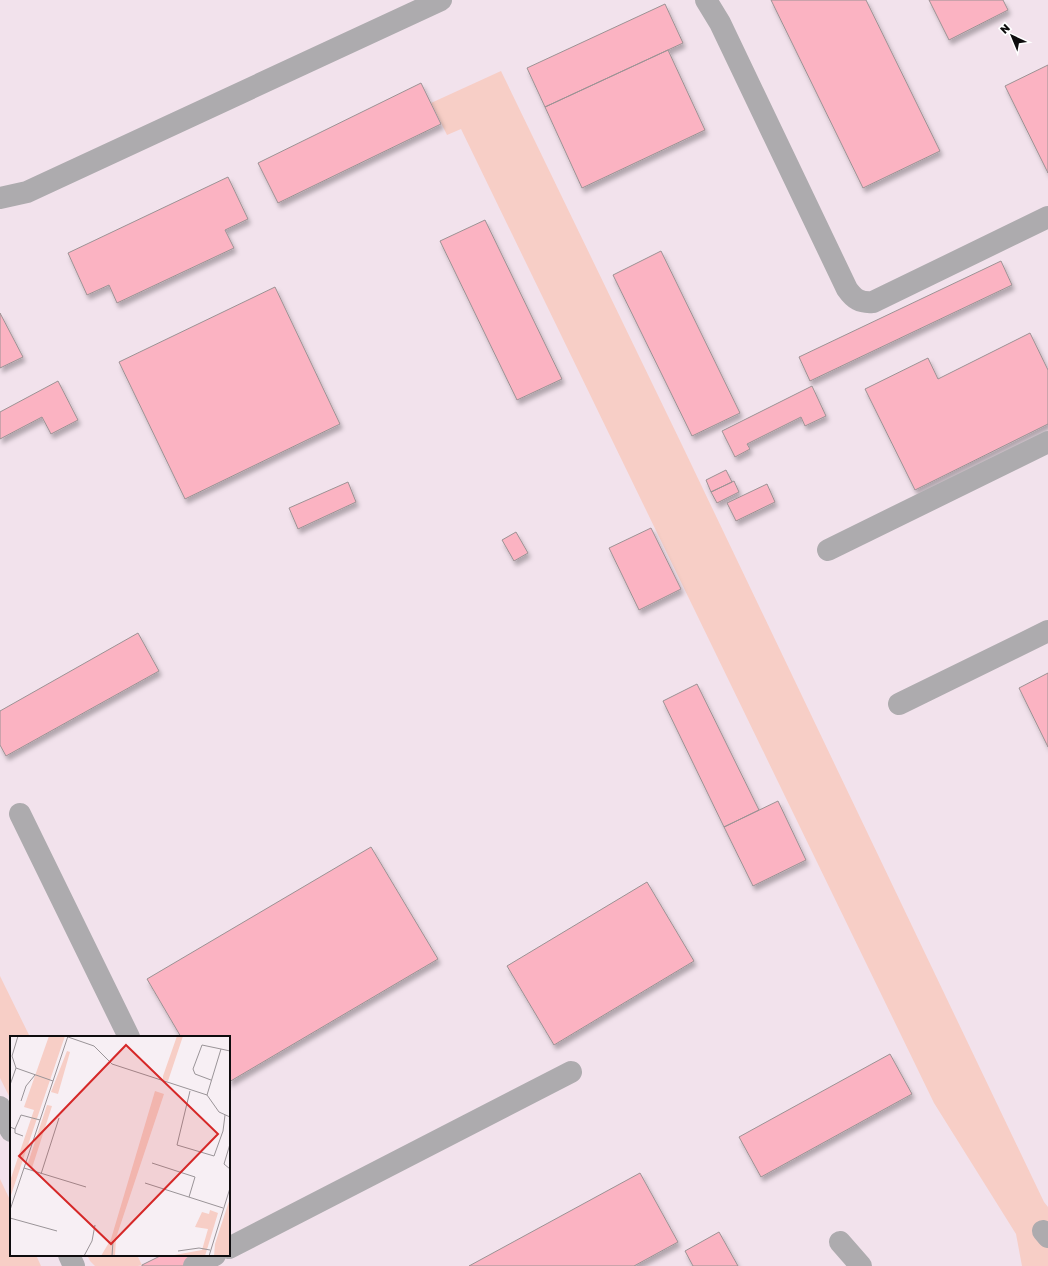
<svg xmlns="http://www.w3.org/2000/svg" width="1048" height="1266" font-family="'Golos Text',sans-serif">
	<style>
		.built { fill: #f2e2ec; fill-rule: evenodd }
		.green { fill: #f7cec6 }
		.building { fill: #fbb3c2; stroke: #9c9294; filter: url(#shadow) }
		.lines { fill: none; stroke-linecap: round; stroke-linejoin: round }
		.minor { stroke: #adabae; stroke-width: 22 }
		.inset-road { fill: none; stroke: #9a9498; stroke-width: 1 }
		.view { fill: #d62828; fill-opacity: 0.15; stroke: #d62828; stroke-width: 2 }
		.inset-edge { fill: none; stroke: #0e0c0e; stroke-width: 2 }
	</style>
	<defs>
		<filter id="shadow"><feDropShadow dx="2.5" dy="4.5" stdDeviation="2" flood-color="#0004"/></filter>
	</defs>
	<rect width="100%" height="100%" fill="#f7eff4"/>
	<path class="built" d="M0,0H1048V1266H0ZM11,1037H229V1255H11Z"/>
	<path class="green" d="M501,71L682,445L1044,1202L1048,1207V1266H1022L1016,1234L934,1103L461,129L447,135L431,103Z
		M0,976L30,1037H11V1100L0,1078Z
		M0,1179L11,1202V1255H36L41,1266H0Z
		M87,1255H137L142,1265L138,1266H95L90,1261Z"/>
	<path class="building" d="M771,0H866L940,151L863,188Z
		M929,0H1003L1008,10L949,40Z
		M665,4L683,43L545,107L527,68Z
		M668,50L705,130L582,188L545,107Z
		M1048,65V173L1005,86Z
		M421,83L441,124L278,203L258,163Z
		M228,177L248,219L225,230L234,248L117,303L109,285L87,295L68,253Z
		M485,220L562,379L517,400L440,241Z
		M661,251L740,413L692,436L613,275Z
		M1001,261L1012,285L810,381L799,357Z
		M275,287L340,424L185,499L119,362Z
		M0,313L23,357L0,368Z
		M1030,333L1048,370V424L915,490L865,389L928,358L938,379Z
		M58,381L78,420L51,434L42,417L0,439V412Z
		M812,386L826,416L805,426L801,417L747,444L750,449L735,457L722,431Z
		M726,470L732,482L711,492L706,480Z
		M734,481L739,492L717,503L711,492Z
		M348,482L356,502L298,529L289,508Z
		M767,484L775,502L736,521L727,503Z
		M651,528L681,589L639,610L609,548Z
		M516,532L528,553L514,561L502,540Z
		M138,633L159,671L6,756L0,745V711Z
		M1048,673V747L1019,688Z
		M697,684L759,810L724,827L663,701Z
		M778,801L806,860L753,886L724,827Z
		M371,847L438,959L229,1082V1037H181L147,979Z
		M647,882L694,961L554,1045L507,966Z
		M890,1054L912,1094L761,1177L739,1137Z
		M640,1173L678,1242L634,1266H469Z
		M719,1232L738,1266H693L685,1251Z
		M162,1255H193L198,1266H142V1265Z"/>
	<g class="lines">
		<path class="minor" d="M706,0L720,23L847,289C854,299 860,303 873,302L1048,217
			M0,198L27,192L441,0
			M828,550L1048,442
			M899,704L1048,631
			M20,814L129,1037
			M0,1107L11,1131
			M1043,1231L1048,1237
			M840,1242L861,1266
			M229,1248L571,1072
			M69,1255L74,1266
			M194,1266L215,1255"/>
	</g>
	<g transform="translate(10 1036)">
		<rect width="220" height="220" fill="#f7eff4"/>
		<path d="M39,0H55L0,162V145L24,74L14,71ZM167,0H173L158,45L153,44V40ZM57,15L60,16L48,58L41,56ZM145,55L154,58L106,202L105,220H91L101,203ZM37,69L42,70L22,132L18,127ZM220,162V220H204L205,208ZM200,174L208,177L195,220H159L192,214L198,193L185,191L192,176L199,178Z" fill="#f7cec6"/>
		<path class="inset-road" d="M8,0L2,20L6,32L43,45M58,1L84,10L102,28L197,59L209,76L220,81M201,44L185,38L183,33L192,9L211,13M0,49L6,32M180,55L167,109L204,120L213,95L215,79M197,59L211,13L220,15M11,65L16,50L25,39M0,91L5,93L11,79L30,84M5,93V97L13,100M220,108L214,128L220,133M142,127L185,141L179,161M14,132L76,151M31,138L49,82M135,147L213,172M0,174L58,0M0,182L47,195M168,215L189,212L200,214M74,220L82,205L85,189M102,220L103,205M199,220L220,152"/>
		<path class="view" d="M116,9L208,98L101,208L9,120Z"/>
		<rect width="220" height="220" class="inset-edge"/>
	</g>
	<g transform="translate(1012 36) rotate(316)" stroke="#ffffff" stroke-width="3" paint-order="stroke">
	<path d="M0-3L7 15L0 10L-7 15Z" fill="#0e0c0e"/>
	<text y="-6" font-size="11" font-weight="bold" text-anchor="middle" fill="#0e0c0e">N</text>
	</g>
</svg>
